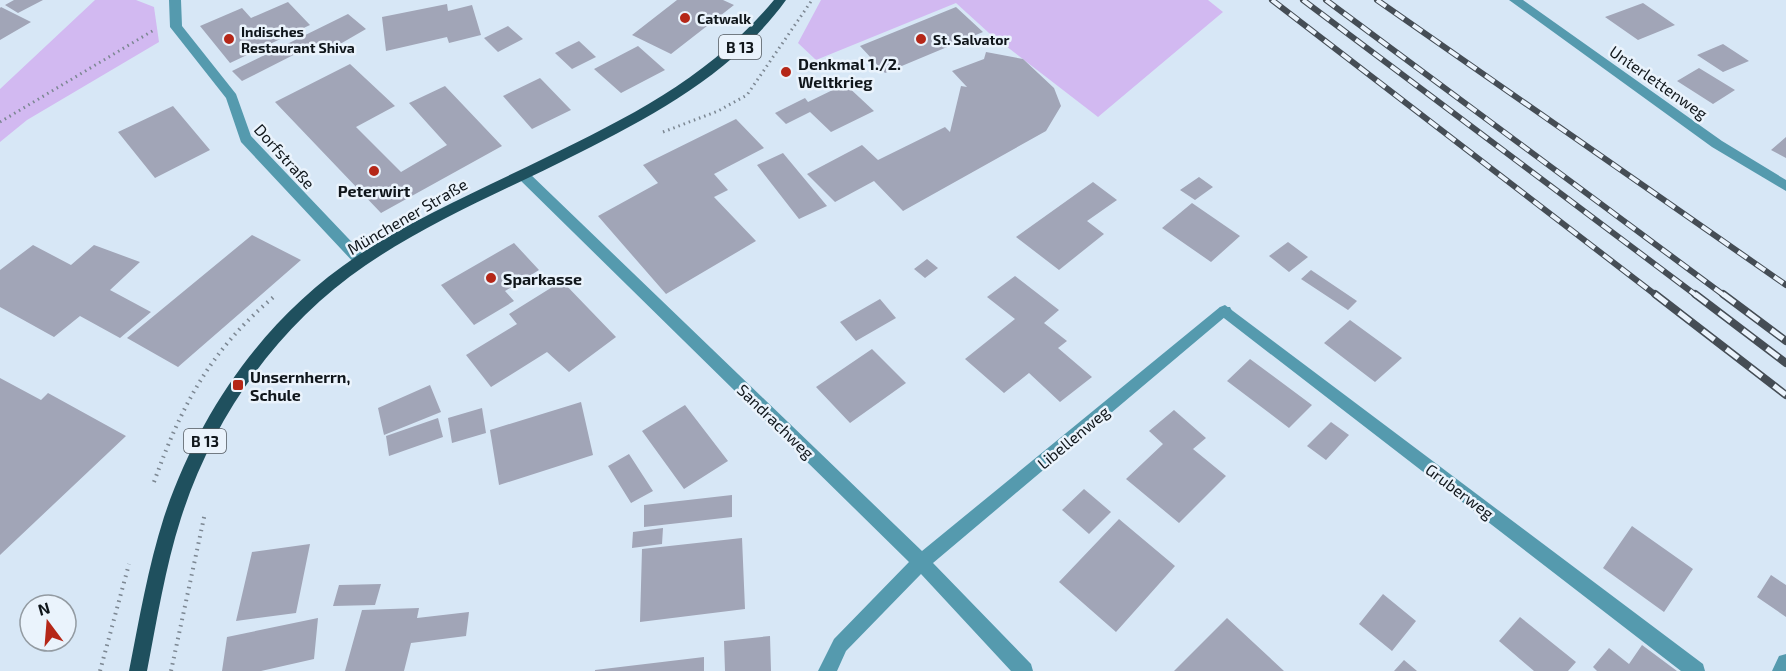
<svg xmlns="http://www.w3.org/2000/svg" width="1786" height="671" font-family="'Exo 2',sans-serif">
	<style>
		.green { fill: #d2b9f1 }
		.building { fill: #a1a5b7 }
		.lines { fill: none; stroke-linecap: round; stroke-linejoin: round }
		.path-far1 { stroke: #7c8792; stroke-width: 3; stroke-dasharray: 1.5 4; stroke-linecap: butt }
		.path { stroke: #7c8792; stroke-width: 4; stroke-dasharray: 1.5 5; stroke-linecap: butt }
		.service { fill: #559aae; fill-rule: evenodd }
		.minor { fill: #559aae; fill-rule: evenodd }
		.primary { fill: #1f505e; fill-rule: evenodd }
		.rail-far1-casing { stroke: #454d55; stroke-width: 6 }
		.rail-casing { stroke: #454d55; stroke-width: 8 }
		.rail-far1 { stroke: #eaf3fc; stroke-width: 4; stroke-dasharray: 11; stroke-linecap: butt }
		.rail { stroke: #eaf3fc; stroke-width: 5; stroke-dasharray: 15; stroke-linecap: butt }
		.poi-dot { fill: #b52718; stroke: #eaf3fc; stroke-width: 2 }
		.labels { text-anchor: middle; dominant-baseline: central; stroke-width: 5; stroke-linejoin: round; paint-order: stroke }
		.far-poi-label { font-size: 14px; font-weight: bold; fill: #10161b; stroke: #eaf3fc; text-anchor: start }
		.shield { fill: #eaf3fc; stroke: #51585e; stroke-width: 1.5 }
		.shield-label { font-size: 15px; font-weight: bold; fill: #10161b }
		.poi-label { font-size: 16px; font-weight: bold; fill: #10161b; stroke: #eaf3fc; text-anchor: start }
		.street-label { font-size: 16px; fill: #10161b; stroke: #eaf3fc }
	</style>
	<rect width="100%" height="100%" fill="#d7e7f6"/>
	<path class="green" d="M95,0H136L154,7L159,42L27,120L0,142V89Z
		M821,0H1208L1223,12L1098,117L989,33L956,3L816,60L798,43Z"/>
	<path class="building" d="M14,0H43L18,13L5,5Z
		M677,0H723L734,5L671,54L632,35Z
		M288,2L310,25L230,63L200,26L242,8L251,18Z
		M1643,3L1675,25L1638,40L1605,17Z
		M447,4L448,11L472,5L481,35L449,43L447,37L386,51L382,17Z
		M1,7L31,22L0,40V8Z
		M956,7L983,32L885,73L860,46Z
		M348,14L366,29L328,51L317,43L242,81L232,71Z
		M508,26L523,39L498,52L484,38Z
		M579,41L596,57L572,69L555,53Z
		M1723,44L1749,61L1723,72L1697,55Z
		M638,46L665,70L621,93L594,69Z
		M986,52L1023,59L1054,88L1061,106L1046,131L903,211L874,181L835,202L807,174L862,145L878,160L945,127L950,132L961,86L967,87L952,71L984,59Z
		M350,64L395,106L356,127L401,172L447,145L409,103L445,86L502,146L381,213L275,102Z
		M1699,68L1735,90L1713,104L1677,81Z
		M540,78L571,110L532,129L503,96Z
		M845,84L874,111L831,132L810,112L786,124L775,113L805,98L808,102Z
		M173,106L210,150L155,178L118,132Z
		M736,119L764,148L714,174L728,190L714,197L756,241L666,294L598,216L658,183L643,165Z
		M1786,137V158L1771,150Z
		M783,153L827,206L799,219L757,165Z
		M1199,177L1213,187L1195,200L1180,190Z
		M1093,182L1117,200L1087,221L1104,234L1059,270L1016,237Z
		M1192,203L1240,236L1211,262L1162,228Z
		M252,235L301,260L178,367L127,338Z
		M1288,242L1308,257L1289,272L1269,256Z
		M514,243L539,270L505,291L514,301L474,325L441,285Z
		M33,245L71,265L94,245L140,262L110,290L151,312L120,338L80,316L54,337L0,307V270Z
		M927,259L938,268L925,278L914,269Z
		M1311,270L1357,301L1348,310L1301,279Z
		M1015,276L1059,310L1044,323L1067,341L1058,348L1092,377L1060,402L1029,373L1004,393L965,359L1015,319L987,297Z
		M562,281L616,337L569,372L547,352L491,387L466,355L517,324L509,314Z
		M880,299L896,318L856,341L840,322Z
		M1350,320L1402,358L1375,382L1324,343Z
		M872,349L906,383L850,423L816,387Z
		M1250,359L1312,405L1289,428L1227,381Z
		M0,378L41,400L48,393L126,436L0,555Z
		M430,385L441,412L384,435L378,408Z
		M581,402L593,455L499,485L490,430Z
		M685,405L728,461L684,489L642,431Z
		M482,408L486,433L452,443L448,418Z
		M1174,410L1206,438L1193,449L1226,476L1179,523L1126,479L1163,444L1149,431Z
		M438,418L443,437L389,456L386,436Z
		M1331,422L1349,435L1326,460L1307,446Z
		M629,454L653,491L631,503L608,466Z
		M1084,489L1111,512L1089,534L1062,510Z
		M732,495V517L644,527V505Z
		M1119,519L1175,566L1116,632L1059,582Z
		M1632,526L1693,569L1664,612L1603,568Z
		M663,528L662,544L632,548L633,532Z
		M742,538L745,609L640,622L642,549Z
		M310,544L296,613L236,621L252,552Z
		M1771,575L1786,585V617L1757,597Z
		M381,584L375,605L333,606L339,585Z
		M1383,594L1416,621L1392,651L1359,624Z
		M419,608L417,618L469,612L466,636L411,643L404,671H345L362,610Z
		M1520,617L1576,662L1568,671H1534L1499,641Z
		M318,618L314,659L261,671H222L227,637Z
		M1227,618L1284,671H1174Z
		M770,636L771,671H725L724,641Z
		M1642,645L1677,671H1597L1593,667L1609,648L1629,664Z
		M704,657V671H595V670Z
		M1404,660L1417,671H1394Z"/>
	<g class="lines">
		<path class="path-far1" d="M0,122L154,30
			M663,132L718,111L747,95L812,0"/>
		<path class="path" d="M154,482C182,404 211,349 276,295
			M100,671L129,564
			M171,671L205,513"/>
		<path class="service" d="M1225,305L1703,664L1705,671H1681L1220,315L1218,311L1220,307Z
			M1786,654V671H1772L1779,656Z"/>
		<path class="minor" d="M169,0H181L182,26L236,94L251,136L366,257L368,261L366,265H356L241,142L226,98L170,27Z
			M1509,0H1523L1722,141L1786,180V191L1712,147Z
			M523,170L528,172L922,551L1220,307H1230L1232,311L933,563L1031,664L1033,671H1011L921,574L846,651L837,671H818L834,639L909,562L518,178L516,175L518,172Z"/>
		<path class="primary" d="M774,0H786C734,72 656,114 579,153C508,189 432,220 366,265C277,326 214,416 181,518C165,568 157,620 147,671H129C139,620 148,567 164,517C199,413 264,318 357,256C416,217 482,189 545,158C632,116 711,76 774,0Z"/>
		<g class="rail-far1-casing">
			<path id="rail-far1" d="M1272,0L1657,296
				M1303,0L1697,296
				M1326,0L1725,296
				M1377,0L1786,285"/>
		</g>
		<g class="rail-casing">
			<path id="rail" d="M1655,294L1786,395
				M1695,294L1786,363
				M1723,294L1786,341"/>
		</g>
		<use href="#rail-far1" class="rail-far1"/>
		<use href="#rail" class="rail"/>
	</g>
	<g class="poi-dot">
		<circle cx="685" cy="18" r="6"/>
		<circle cx="229" cy="39" r="6"/>
		<circle cx="921" cy="39" r="6"/>
		<circle cx="786" cy="72" r="6"/>
		<circle cx="374" cy="171" r="6"/>
		<circle cx="491" cy="278" r="6"/>
		<rect x="232" y="379" width="12" height="12" rx="3"/>
	</g>
	<g class="labels">
		<g class="far-poi-label">
			<text x="697" y="18">Catwalk</text>
			<text x="241" y="31">Indisches<tspan x="241" dy="16">Restaurant Shiva</tspan></text>
			<text x="933" y="39">St. Salvator</text>
		</g>
		<g class="shield">
			<rect x="719" y="35" width="42" height="24" rx="4.5"/>
			<rect x="184" y="429" width="42" height="24" rx="4.5"/>
		</g>
		<g class="shield-label">
			<text x="740" y="47">B 13</text>
			<text x="205" y="441">B 13</text>
		</g>
		<g class="poi-label">
			<text x="798" y="63">Denkmal 1./2.<tspan x="798" dy="18">Weltkrieg</tspan></text>
			<text x="374" y="190" text-anchor="middle">Peterwirt</text>
			<text x="503" y="278">Sparkasse</text>
			<text x="250" y="376">Unsernherrn,<tspan x="250" dy="18">Schule</tspan></text>
		</g>
		<g class="street-label">
			<text transform="translate(1659 82) rotate(35)">Unterlettenweg</text>
			<text transform="translate(285 156) rotate(48)">Dorfstraße</text>
			<text transform="translate(407 216) rotate(-30)">Münchener Straße</text>
			<text transform="translate(776 421) rotate(44)">Sandrachweg</text>
			<text transform="translate(1073 437) rotate(-40)">Libellenweg</text>
			<text transform="translate(1460 491) rotate(37)">Gruberweg</text>
		</g>
	</g>
	<g transform="translate(48 623) rotate(344)"><circle r="28" fill="#eaf3fc" stroke="#939ba2" stroke-width="1.5"/>
	<path d="M0-4.5L10 22L0 15L-10 22Z" fill="#b52718"/>
	<text y="-9" font-size="16" font-weight="bold" text-anchor="middle" fill="#10161b">N</text>
	</g>
</svg>
